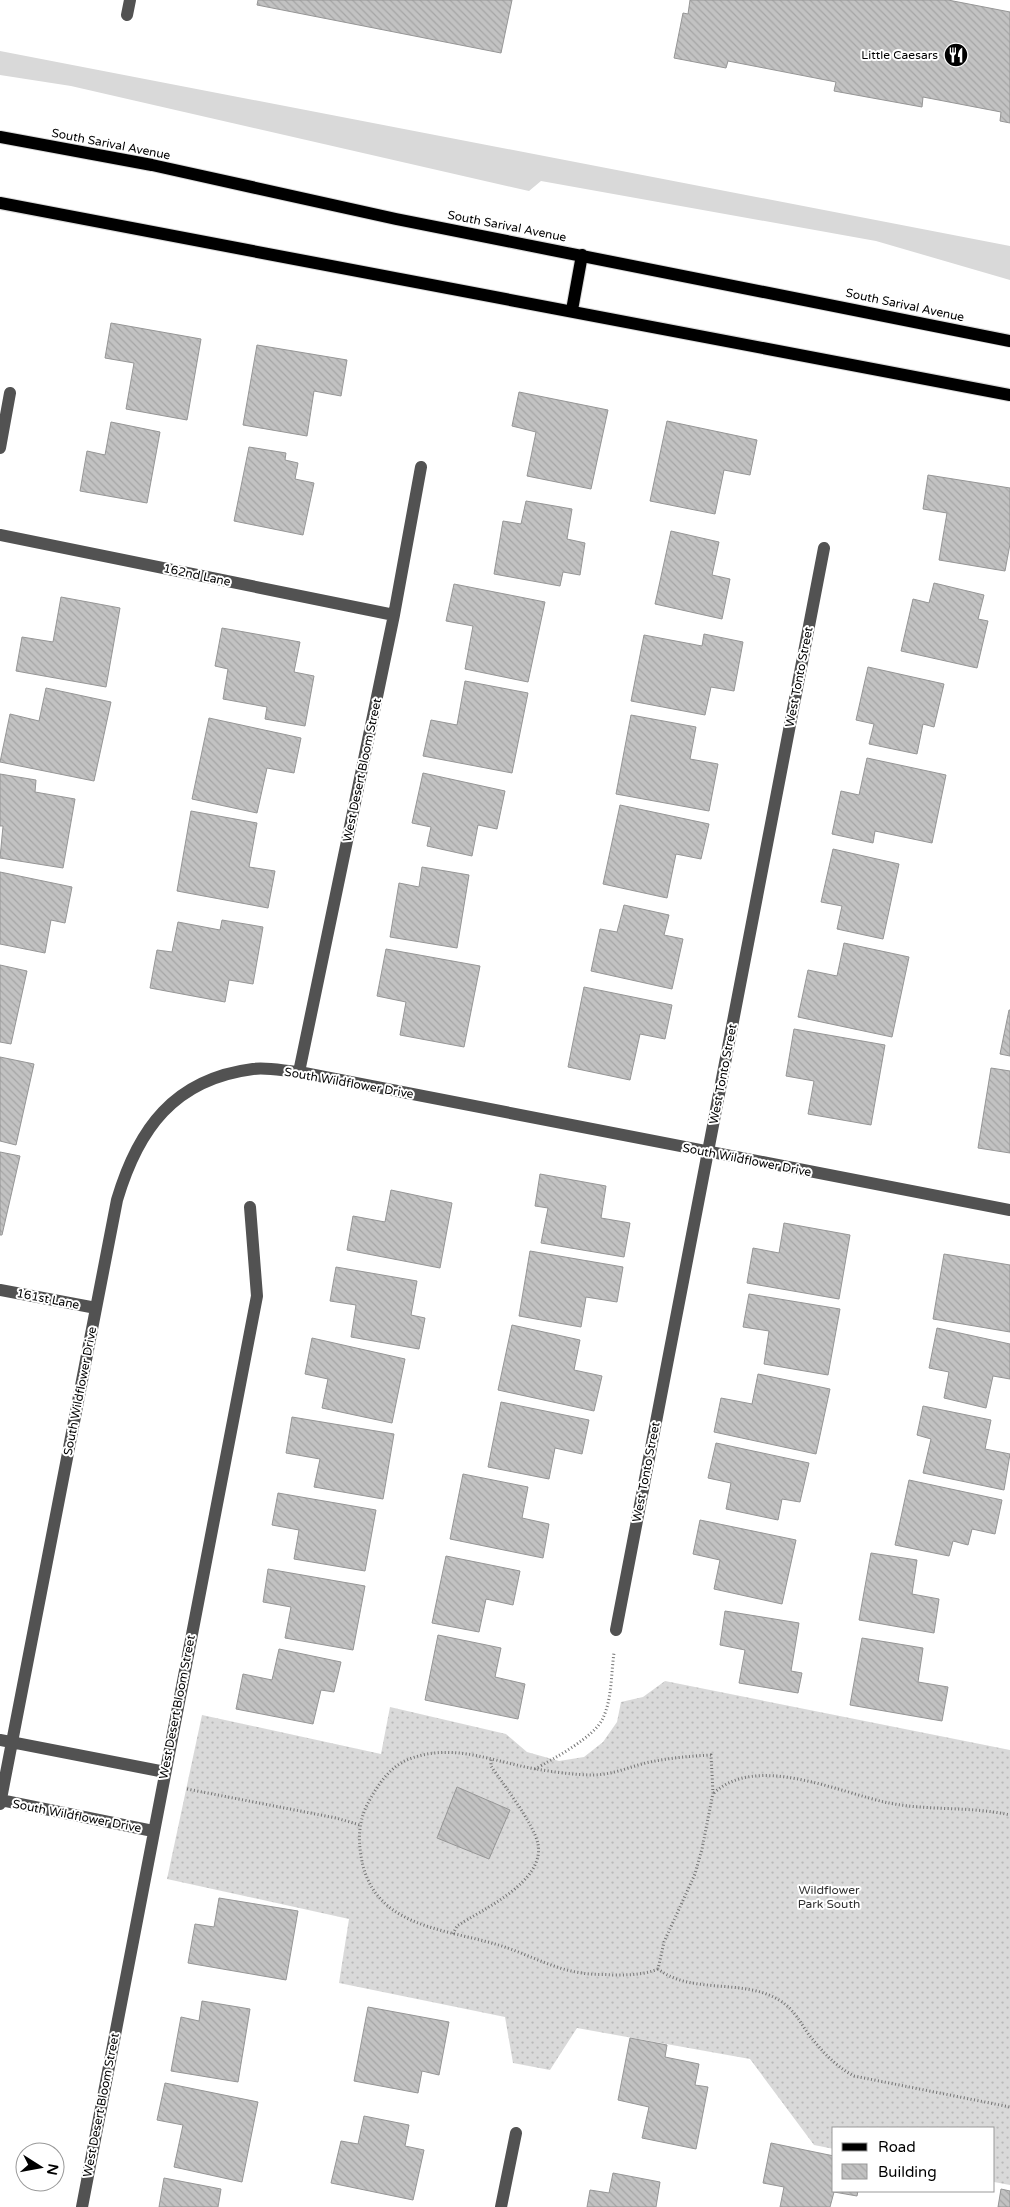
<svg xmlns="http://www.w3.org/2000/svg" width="1010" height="2207" font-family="'Varela Round',sans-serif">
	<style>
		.grass { fill: url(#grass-dots) }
		.garden { fill: #d9d9d9 }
		.building { fill: url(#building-back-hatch); stroke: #969696 }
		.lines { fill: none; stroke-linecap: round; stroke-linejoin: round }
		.major-casing { stroke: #dbdbdb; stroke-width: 14 }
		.path { stroke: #747474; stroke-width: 3; stroke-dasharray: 1 2.5; stroke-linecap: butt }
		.minor { stroke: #525252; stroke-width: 12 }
		.major { stroke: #000; stroke-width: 12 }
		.labels { text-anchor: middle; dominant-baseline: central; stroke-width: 4; stroke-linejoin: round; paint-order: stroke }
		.poi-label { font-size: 12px; fill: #000; stroke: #fff; text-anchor: end }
		.street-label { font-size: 12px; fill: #000; stroke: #fff }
		.park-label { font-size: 12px; fill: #303030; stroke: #fff }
	</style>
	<defs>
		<pattern id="grass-dots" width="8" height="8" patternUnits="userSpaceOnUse" patternTransform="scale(1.25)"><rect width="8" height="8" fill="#d9d9d9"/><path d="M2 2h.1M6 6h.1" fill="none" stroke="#b8b8b8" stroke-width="1.8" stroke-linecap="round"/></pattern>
		<pattern id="building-back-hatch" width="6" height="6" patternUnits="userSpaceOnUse" patternTransform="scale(1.25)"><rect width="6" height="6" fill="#c2c2c2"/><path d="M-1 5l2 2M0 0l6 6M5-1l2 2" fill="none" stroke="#a5a5a5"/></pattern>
	</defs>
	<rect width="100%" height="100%" fill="#fff"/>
	<path class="grass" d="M665,1681L1010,1750V2185L994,2182V2128H834V2149L814,2145L750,2059L577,2028L550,2070L513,2063L505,2017L339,1983L349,1919L167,1879L202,1715L381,1754L390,1707L506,1734L527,1752L559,1761L584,1757L603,1742L617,1722L621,1702L643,1697Z"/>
	<path class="garden" d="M0,51L1010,246V280L876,241L541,181L529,191L71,86L0,75Z"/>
	<path class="building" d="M258,0H512L501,53L257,5Z
		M690,0H948L1010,12V123L1000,121L1001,112L923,97L922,107L834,91L836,82L728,61L726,68L674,58L683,13L688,14Z
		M111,323L201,339L187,420L126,409L134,363L105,358Z
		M257,345L347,360L341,396L314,391L307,436L243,425Z
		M519,392L608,410L591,489L527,476L536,432L512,426Z
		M667,421L757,440L750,475L724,470L715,514L650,501Z
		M111,422L160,432L147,503L80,491L87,451L105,455Z
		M249,447L286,453L285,460L298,463L295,479L314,483L303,535L234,521Z
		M928,475L1010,488V544L1005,571L939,560L947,513L923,509Z
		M526,501L572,509L567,539L585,543L580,575L563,572L560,586L494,574L503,521L521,524Z
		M671,531L719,542L712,575L730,579L722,619L655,604Z
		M934,583L984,595L978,619L988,621L977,668L901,651L913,599L929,603Z
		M454,584L545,602L528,682L465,669L473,626L446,621Z
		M61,597L120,608L106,687L16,671L22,637L53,642Z
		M222,628L300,642L294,672L314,676L305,726L265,719L267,707L223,699L228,669L215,666Z
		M704,634L743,642L734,691L711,687L705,715L631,701L644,635L702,646Z
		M868,667L944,684L934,727L923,724L917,754L869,744L874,724L856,720Z
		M465,681L528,693L512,773L423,756L431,720L457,725Z
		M46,688L111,702L94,781L0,762L10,714L39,721Z
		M631,715L696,727L690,759L718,764L709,811L616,794Z
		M209,718L301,738L294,773L267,768L257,813L192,799Z
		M867,758L946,775L932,843L875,831L873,843L832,834L841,791L859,795Z
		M423,773L505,791L497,829L478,825L472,856L427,846L431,827L412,823Z
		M0,774L36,780L35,792L75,799L63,868L0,858L3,826H0Z
		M620,805L709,824L701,859L676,854L667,898L603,884Z
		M191,811L257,823L249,867L275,871L268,908L177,891Z
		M833,849L899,864L883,939L837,929L842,906L821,902Z
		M422,867L469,875L457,948L390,937L399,883L419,887Z
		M0,872L72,887L65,923L51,920L45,953L0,944Z
		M624,905L669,915L664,935L683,939L672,989L591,971L600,929L617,932Z
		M222,920L263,927L253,984L229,980L225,1002L150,988L157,950L172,952L178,922L220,930Z
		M844,943L909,957L892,1037L798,1017L808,970L837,976Z
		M386,949L480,966L464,1047L400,1035L406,1002L377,996Z
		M0,965L27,971L11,1044L0,1042Z
		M584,987L672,1005L665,1039L640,1034L630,1080L568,1067Z
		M1009,1010H1010V1056L1000,1054Z
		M794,1029L885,1045L871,1125L808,1114L814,1081L786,1076Z
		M0,1057L34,1064L16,1145L0,1141Z
		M991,1068L1010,1071V1153L978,1148Z
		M0,1152L20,1156L2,1235H0Z
		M540,1174L606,1186L601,1218L630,1223L624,1257L541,1243L548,1208L535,1206Z
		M391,1190L452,1203L440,1268L347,1250L353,1216L385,1222Z
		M784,1223L850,1235L839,1299L747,1283L753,1248L779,1253Z
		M530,1251L623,1267L617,1302L586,1297L581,1327L519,1316Z
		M944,1254L1010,1265V1332L933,1319Z
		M336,1267L417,1281L411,1315L425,1318L419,1349L351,1337L356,1305L330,1301Z
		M749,1294L840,1309L828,1375L764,1364L769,1331L743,1327Z
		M512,1325L580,1340L574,1370L602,1376L594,1411L498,1390Z
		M937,1328L1010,1344V1379L993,1376L986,1408L944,1398L949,1372L929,1368Z
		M312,1338L405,1359L392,1423L322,1408L328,1379L305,1374Z
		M758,1374L830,1389L816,1454L714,1432L721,1398L752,1404Z
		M501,1402L589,1420L582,1454L555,1448L549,1479L488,1467Z
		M923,1406L991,1420L985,1449L1010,1454L1004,1490L923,1473L931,1439L917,1435Z
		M292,1417L394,1434L383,1499L314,1487L320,1459L286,1453Z
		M716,1443L809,1463L800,1502L782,1499L778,1520L726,1509L731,1483L708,1478Z
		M463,1474L528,1487L522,1518L549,1524L543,1558L450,1539Z
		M909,1480L1002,1500L995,1534L972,1529L968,1545L953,1541L949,1556L895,1545Z
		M278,1493L376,1510L365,1571L294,1559L299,1530L272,1525Z
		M700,1520L796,1540L782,1604L714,1589L720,1560L693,1554Z
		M871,1553L917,1560L912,1594L939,1599L934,1633L859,1620Z
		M446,1556L520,1571L513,1605L486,1599L479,1632L432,1623Z
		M268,1569L365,1586L353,1650L285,1638L291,1607L263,1602Z
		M725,1611L799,1623L791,1671L802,1673L798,1693L739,1683L745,1650L720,1645Z
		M438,1635L501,1648L495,1677L525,1684L518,1719L425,1700Z
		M862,1638L923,1648L918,1682L948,1687L942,1721L850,1705Z
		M279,1649L341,1662L334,1692L321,1690L313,1724L236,1709L243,1674L272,1680Z
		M457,1787L510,1810L489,1859L437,1838Z
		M219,1898L298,1911L286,1980L188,1963L195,1924L214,1927Z
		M202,2001L250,2009L238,2082L171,2071L181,2017L199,2021Z
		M368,2007L449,2022L439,2075L422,2071L418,2093L354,2081Z
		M630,2038L667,2045L665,2057L699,2064L695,2085L708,2087L696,2149L642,2138L649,2107L618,2100Z
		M165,2083L258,2102L242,2182L174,2167L183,2125L157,2120Z
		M364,2116L409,2125L405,2146L424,2150L413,2200L331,2183L341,2141L358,2144Z
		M771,2143L834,2156V2191H858L857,2196L834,2192L830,2207H780L784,2187L763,2183Z
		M613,2173L660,2182L656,2207H587L590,2190L609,2193Z
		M164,2178L221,2189L218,2207H159Z
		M1001,2189L1010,2191V2207H998Z"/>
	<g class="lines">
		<g class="major-casing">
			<path id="major" d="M0,137L152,165L396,219L1010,341
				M0,203L1010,395
				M572,310L582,255"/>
		</g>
		<path class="path" d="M535,1769C553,1759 595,1737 603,1718C612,1699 611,1674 614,1653
			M187,1789L336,1818L360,1825
			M714,1793C757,1753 840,1793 889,1803C929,1811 971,1806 1010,1815
			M453,1934L457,1926C483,1909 545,1882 538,1844C534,1824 503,1784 491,1766V1758
			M658,1969C643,1975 629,1975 613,1975C603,1974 592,1975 582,1973C552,1969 524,1952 495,1944C440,1928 372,1926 361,1856C358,1838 359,1823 366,1807C376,1787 390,1765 412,1758C455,1743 494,1762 536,1769C554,1772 575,1775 593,1775C613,1775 631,1766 650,1762C670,1758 690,1756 711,1755L713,1793L702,1849L695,1874L664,1942L658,1969C692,1995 743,1978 779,2000C794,2009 800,2022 809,2035C822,2051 835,2066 854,2076L1010,2107"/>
		<path class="minor" d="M127,15L130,0
			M0,448L10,393
			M0,535L394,615
			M299,1072L394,615L421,467
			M0,1290L96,1308
			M616,1630L824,548
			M0,1740L165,1772
			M0,1800L153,1831
			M0,1804L117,1200C138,1129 174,1079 253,1069C267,1067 284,1071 299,1072L1010,1210
			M82,2207L257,1296L250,1207
			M501,2207L516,2133"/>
		<use href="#major" class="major"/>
	</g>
	<defs>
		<g id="restaurant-disc" transform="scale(1.25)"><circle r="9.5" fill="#000" stroke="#fff"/><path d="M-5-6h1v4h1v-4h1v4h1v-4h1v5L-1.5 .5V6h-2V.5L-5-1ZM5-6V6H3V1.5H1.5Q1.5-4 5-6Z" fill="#fff"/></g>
	</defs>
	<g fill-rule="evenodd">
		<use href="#restaurant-disc" x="956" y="55"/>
	</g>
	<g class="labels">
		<g class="poi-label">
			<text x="938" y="55">Little Caesars</text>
		</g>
		<g class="street-label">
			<text transform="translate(111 144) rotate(11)">South Sarival Avenue</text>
			<text transform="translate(507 226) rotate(11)">South Sarival Avenue</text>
			<text transform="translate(905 305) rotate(12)">South Sarival Avenue</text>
			<text transform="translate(197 575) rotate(12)">162nd Lane</text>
			<text transform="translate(799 677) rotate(-79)">West Tonto Street</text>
			<text transform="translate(362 770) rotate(-78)">West Desert Bloom Street</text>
			<text transform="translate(723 1074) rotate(-79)">West Tonto Street</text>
			<text transform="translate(349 1083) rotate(10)">South Wildflower Drive</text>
			<text transform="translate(747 1160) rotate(11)">South Wildflower Drive</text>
			<text transform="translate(48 1299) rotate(11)">161st Lane</text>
			<text transform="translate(80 1391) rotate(-79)">South Wildflower Drive</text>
			<text transform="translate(646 1472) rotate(-79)">West Tonto Street</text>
			<text transform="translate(177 1707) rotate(-79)">West Desert Bloom Street</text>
			<text transform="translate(77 1816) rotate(11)">South Wildflower Drive</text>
			<text transform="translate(101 2105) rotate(-79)">West Desert Bloom Street</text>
		</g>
		<g class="park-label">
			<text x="829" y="1890">Wildflower<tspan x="829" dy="14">Park South</tspan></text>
		</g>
	</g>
	<rect x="832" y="2127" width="162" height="65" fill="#ffffff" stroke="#999999"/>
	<rect x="842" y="2143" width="25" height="8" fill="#000000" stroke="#999999"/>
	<text x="878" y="2152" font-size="15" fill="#000000">Road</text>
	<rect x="842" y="2164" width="25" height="15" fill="url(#building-back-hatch)" stroke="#999999"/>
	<text x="878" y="2177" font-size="15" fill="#000000">Building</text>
	<g transform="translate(40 2167) rotate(101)"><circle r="24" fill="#ffffff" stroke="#999999"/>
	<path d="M0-4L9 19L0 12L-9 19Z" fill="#000000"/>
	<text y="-8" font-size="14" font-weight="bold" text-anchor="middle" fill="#000000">N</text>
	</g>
</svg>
